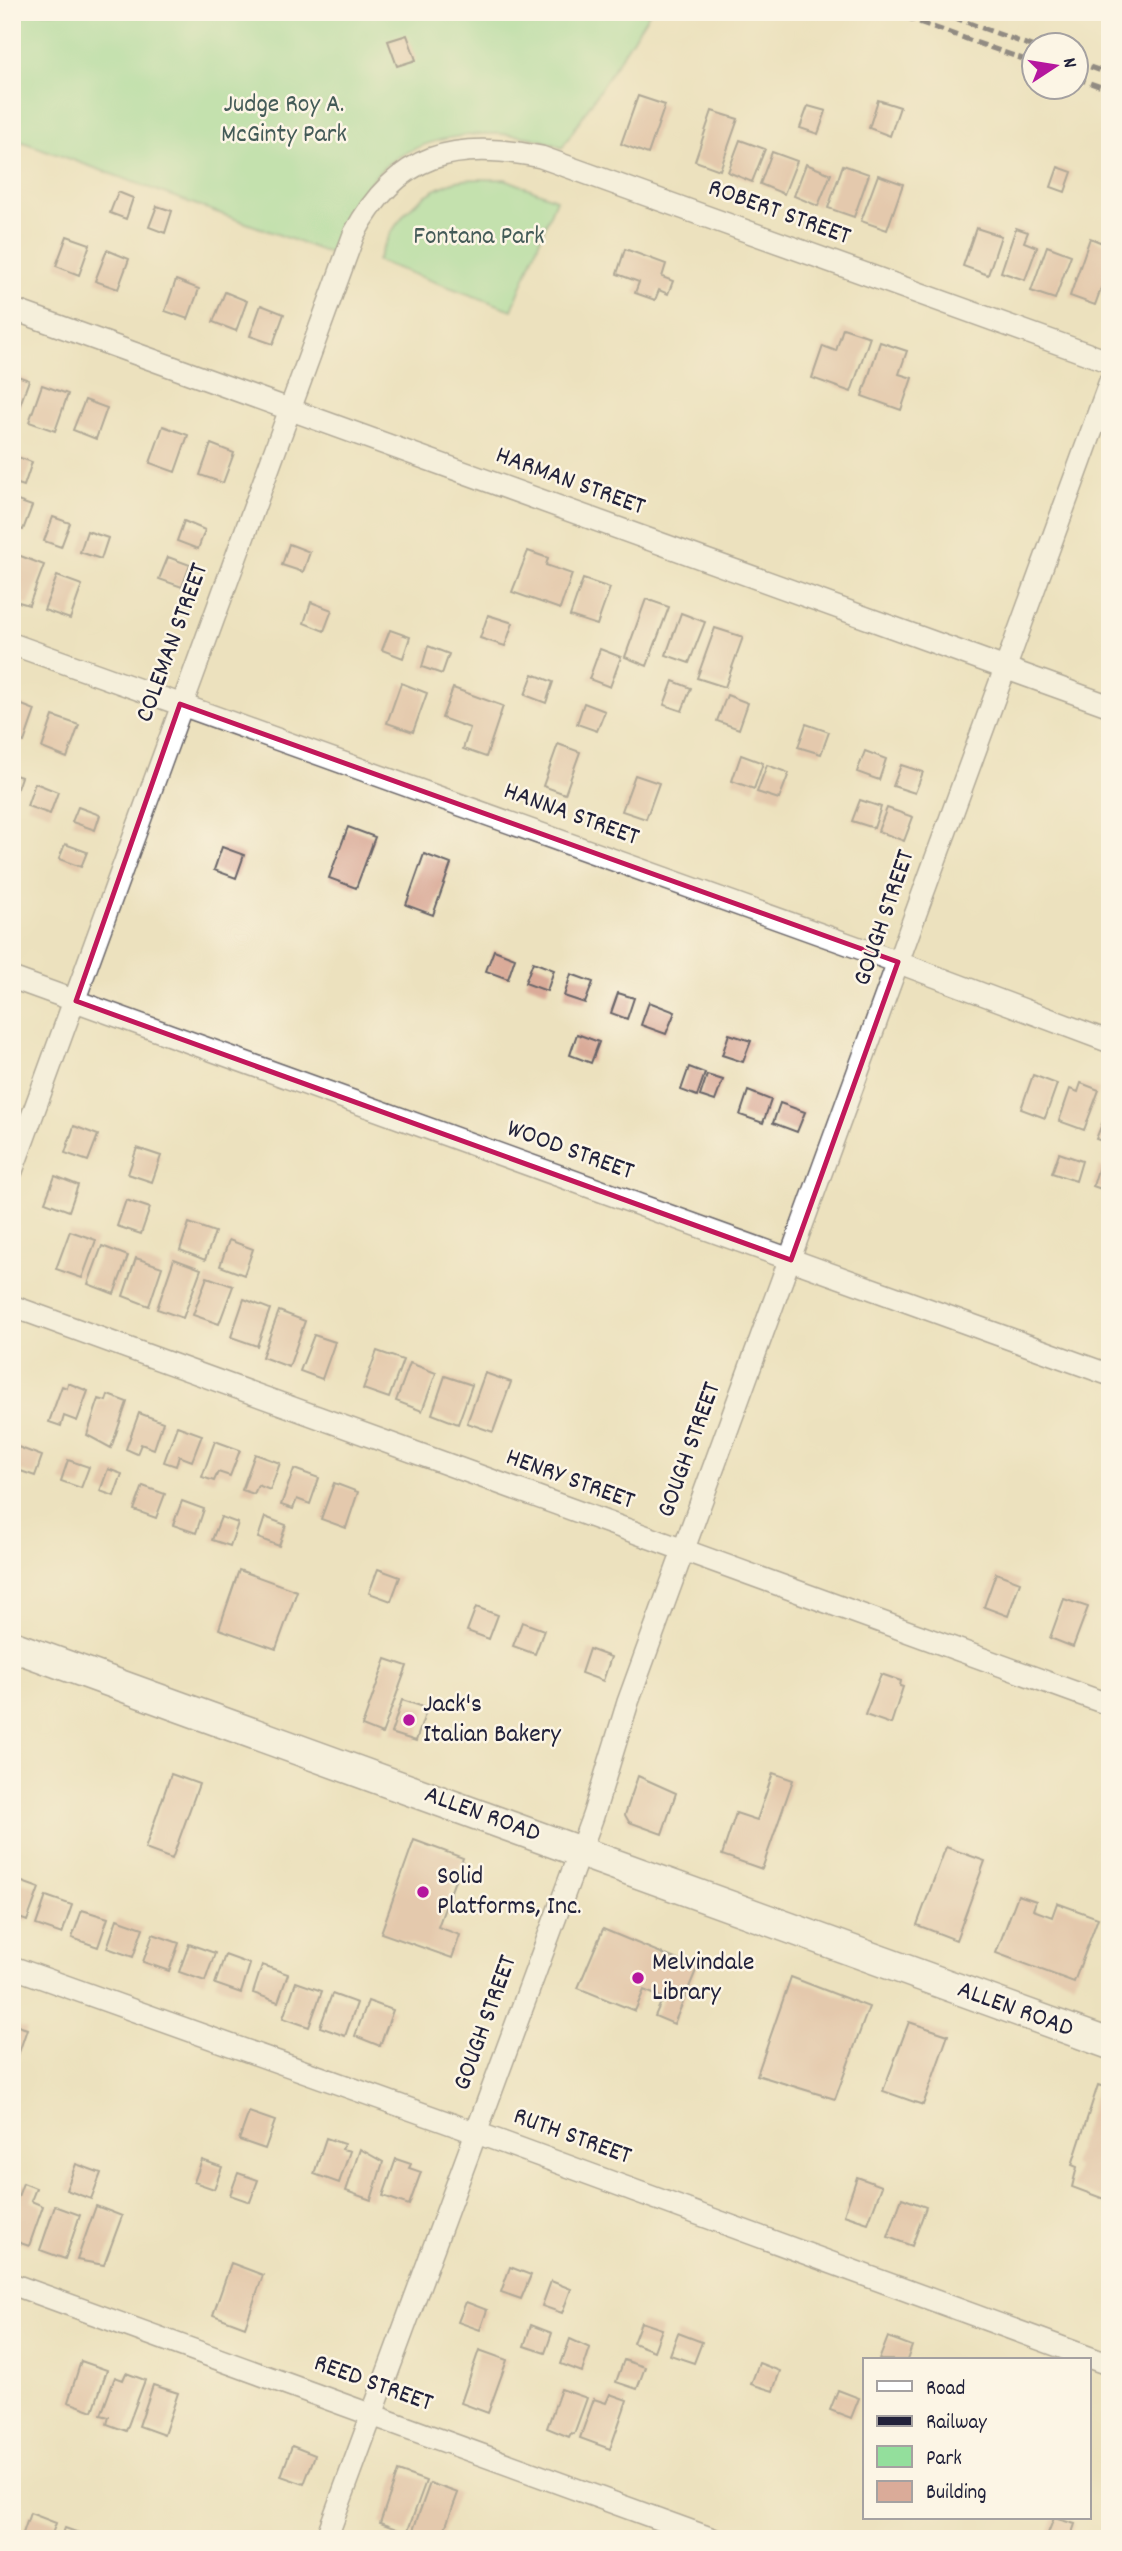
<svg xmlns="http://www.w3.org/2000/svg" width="1122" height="2551" font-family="Dekko,sans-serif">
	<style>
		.green { fill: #93df9c; stroke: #5a806c; stroke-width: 2 }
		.building { fill: #daab99 }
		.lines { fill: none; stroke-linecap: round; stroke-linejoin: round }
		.street-casing { stroke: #696569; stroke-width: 24 }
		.secondary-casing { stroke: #696569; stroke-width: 33 }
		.street { stroke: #fff; stroke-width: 21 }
		.secondary { stroke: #fff; stroke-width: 30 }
		.rail { stroke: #22223b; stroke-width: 5; stroke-dasharray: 10 5; stroke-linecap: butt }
		.marked { fill: none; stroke: #c2185b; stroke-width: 5; stroke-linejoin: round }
		.poi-dot { fill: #b5179e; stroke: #fcf5e5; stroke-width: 2.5 }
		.labels { text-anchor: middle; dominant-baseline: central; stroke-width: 5; stroke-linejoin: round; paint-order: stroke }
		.park-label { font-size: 26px; fill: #445b58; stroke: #fcf5e5 }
		.street-label { font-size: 26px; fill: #22223b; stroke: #fcf5e5 }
		.poi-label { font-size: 26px; fill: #22223b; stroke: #fcf5e5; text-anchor: start }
	</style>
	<rect width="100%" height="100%" fill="#fcf5e5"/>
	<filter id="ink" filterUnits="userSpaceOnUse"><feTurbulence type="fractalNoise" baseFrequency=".0143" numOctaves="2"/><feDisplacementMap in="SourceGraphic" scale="14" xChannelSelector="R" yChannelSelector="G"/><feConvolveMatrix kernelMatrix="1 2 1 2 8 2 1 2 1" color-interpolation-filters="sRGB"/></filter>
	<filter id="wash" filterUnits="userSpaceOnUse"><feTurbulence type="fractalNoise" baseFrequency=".00686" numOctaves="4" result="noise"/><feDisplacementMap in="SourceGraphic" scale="28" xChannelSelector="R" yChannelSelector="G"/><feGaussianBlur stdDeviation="1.57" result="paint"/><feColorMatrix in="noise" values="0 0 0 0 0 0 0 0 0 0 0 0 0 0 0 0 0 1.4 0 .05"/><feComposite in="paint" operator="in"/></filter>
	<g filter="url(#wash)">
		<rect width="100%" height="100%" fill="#ece1be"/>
		<path class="green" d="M12,12H650L562,148C511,125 434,130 388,164C362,184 344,224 329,253L12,138Z
			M505,179L556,199L512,310L377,261C393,224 411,198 450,183C466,177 488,180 505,179Z"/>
		<g id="blocks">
			<path class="building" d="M407,35L416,60L397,66L388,41Z
				M638,96L665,105L648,154L621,144Z
				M878,100L900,107L890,136L869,128Z
				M808,106L826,111L818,134L800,128Z
				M712,111L738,119L720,170L695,161Z
				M740,140L765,149L752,182L728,172Z
				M772,152L797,161L784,194L760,184Z
				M806,164L831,174L818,206L794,196Z
				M843,165L869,174L854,217L828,208Z
				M1058,167L1072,172L1065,192L1051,187Z
				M878,175L903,184L887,230L861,221Z
				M118,192L133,198L126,219L110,213Z
				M157,206L172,211L165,233L149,227Z
				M976,228L1001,236L988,275L963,266Z
				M1016,228L1028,232L1024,242L1037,247L1025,280L1001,272Z
				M67,236L90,244L79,275L56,266Z
				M1090,238L1110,246V263L1095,305L1070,296Z
				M1047,246L1071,255L1055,299L1031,291Z
				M625,249L666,264L662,277L673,281L668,294L659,290L655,300L635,293L639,282L617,274Z
				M107,250L129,259L118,289L95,281Z
				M176,280L199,289L188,319L165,311Z
				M225,292L247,301L236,331L213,322Z
				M261,305L284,314L273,344L250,336Z
				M843,328L870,337L851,392L812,378L823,346L836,351Z
				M880,342L907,351L899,374L912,378L901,410L862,396Z
				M12,374L29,380L16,416L12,415Z
				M42,385L68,394L55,431L29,422Z
				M85,400L107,408L96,439L73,430Z
				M163,426L188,435L175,472L150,463Z
				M211,444L234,453L223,483L200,475Z
				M12,455L32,462L24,486L12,482Z
				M12,499L32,506L23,530L12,527Z
				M53,517L70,523L61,547L44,541Z
				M184,521L205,530L198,549L177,541Z
				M87,531L108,538L101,559L80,552Z
				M289,544L310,552L303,572L282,565Z
				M528,551L548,558L546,565L572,574L560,609L512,592Z
				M18,555L44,565L29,605L12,600V571Z
				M168,557L190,565L182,587L159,579Z
				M57,576L82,585L70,619L44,610Z
				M583,579L610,588L597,625L570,616Z
				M646,599L669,607L647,666L625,657Z
				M311,602L332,610L324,631L304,623Z
				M681,613L705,622L689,663L666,655Z
				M488,615L513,623L505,646L480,638Z
				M715,628L743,637L725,687L697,678Z
				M390,630L410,637L403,658L382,650Z
				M428,646L449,654L442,674L422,667Z
				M600,649L621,657L610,687L589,679Z
				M533,674L553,682L546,703L525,695Z
				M673,681L691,688L682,711L664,705Z
				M401,683L427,693L413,732L387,723Z
				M453,688L503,706L486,757L463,749L470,728L442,718Z
				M727,695L748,703L739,729L717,721Z
				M12,701L35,710L24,742L12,738Z
				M584,703L605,711L597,731L577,724Z
				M53,716L79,725L67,758L42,748Z
				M806,724L829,732L821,754L798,747Z
				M558,744L580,752L565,794L543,786Z
				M865,751L886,759L879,780L857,772Z
				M741,755L763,763L754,789L732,781Z
				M767,765L789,773L779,799L757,792Z
				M901,765L923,772L915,793L893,786Z
				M12,774L21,777L13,800H12Z
				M635,775L659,783L646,819L622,811Z
				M35,783L58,792L50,814L27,806Z
				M860,800L881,807L874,828L852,821Z
				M78,807L100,815L95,830L72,822Z
				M887,808L913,817L904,841L878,831Z
				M348,827L375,837L356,888L329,878Z
				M65,844L87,852L81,867L59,859Z
				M222,847L244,855L236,878L214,870Z
				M424,854L451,864L433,915L406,905Z
				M494,950L515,958L508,979L486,971Z
				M533,962L554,970L547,991L525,983Z
				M571,974L593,982L585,1003L564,996Z
				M618,993L634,998L627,1019L611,1013Z
				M649,1002L675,1012L666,1034L641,1025Z
				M577,1034L599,1042L591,1063L570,1055Z
				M729,1034L751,1041L743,1062L722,1055Z
				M689,1067L705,1073L697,1096L681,1090Z
				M707,1075L723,1080L715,1101L700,1096Z
				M1033,1075L1057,1084L1045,1118L1021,1109Z
				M1081,1083L1099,1090L1084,1130L1059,1121L1070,1089L1078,1092Z
				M748,1091L771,1100L763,1123L740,1115Z
				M780,1103L805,1112L797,1132L773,1123Z
				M1110,1104V1144L1096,1139Z
				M74,1126L98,1135L88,1161L65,1153Z
				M137,1148L161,1156L152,1182L128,1174Z
				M1059,1153L1082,1161L1076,1181L1052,1173Z
				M1099,1166L1110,1170V1192L1093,1186Z
				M55,1176L78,1185L69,1211L45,1202Z
				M126,1200L150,1208L141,1234L117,1226Z
				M189,1223L215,1232L205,1260L180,1250Z
				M70,1231L96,1240L82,1278L56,1269Z
				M229,1240L253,1249L244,1275L220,1266Z
				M102,1246L128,1256L114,1294L88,1284Z
				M136,1258L162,1267L149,1306L123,1296Z
				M174,1259L201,1269L183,1318L157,1309Z
				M207,1277L233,1286L219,1324L193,1315Z
				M244,1299L270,1309L257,1346L231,1337Z
				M279,1311L305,1321L289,1367L262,1357Z
				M314,1335L335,1342L322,1379L300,1371Z
				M377,1351L403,1360L389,1398L363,1389Z
				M410,1363L436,1373L422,1411L396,1401Z
				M485,1373L511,1382L493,1432L467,1423Z
				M445,1376L472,1385L458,1424L432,1414Z
				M68,1383L88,1391L77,1421L64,1416L61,1426L49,1422L62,1386L67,1388Z
				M108,1395L127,1402L111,1448L87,1435L99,1399L106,1401Z
				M139,1413L163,1422L154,1449L141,1444L137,1454L126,1449Z
				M177,1426L202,1435L192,1461L179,1456L176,1466L164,1462Z
				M215,1441L240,1450L230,1476L218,1472L214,1481L202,1477Z
				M18,1447L42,1456L35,1476L12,1468Z
				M255,1454L280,1463L270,1490L258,1485L254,1494L242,1490Z
				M68,1460L89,1467L81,1488L61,1481Z
				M108,1469L122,1474L114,1496L100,1491Z
				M294,1469L319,1478L310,1504L297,1499L293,1509L281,1505Z
				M334,1483L358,1492L346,1528L321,1519Z
				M143,1486L165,1494L156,1518L134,1510Z
				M182,1501L204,1509L196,1533L173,1525Z
				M221,1517L238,1523L230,1546L212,1540Z
				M265,1517L286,1525L279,1546L258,1538Z
				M378,1569L400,1577L391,1601L369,1593Z
				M239,1570L297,1591L276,1649L219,1629Z
				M996,1573L1020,1582L1008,1616L984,1607Z
				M1064,1599L1088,1607L1073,1647L1050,1638Z
				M476,1607L498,1615L489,1639L467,1631Z
				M522,1622L544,1630L535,1654L513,1646Z
				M589,1649L611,1657L603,1681L581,1673Z
				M386,1659L407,1666L382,1734L362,1726Z
				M881,1674L901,1681L900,1686L903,1687L891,1724L865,1715Z
				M402,1700L427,1708L416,1741L391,1733Z
				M773,1773L793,1780L762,1869L722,1855L736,1813L757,1820Z
				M171,1774L199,1784L172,1859L145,1849Z
				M638,1776L676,1793L662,1834L629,1822L625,1815Z
				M414,1840L463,1858L438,1927L460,1935L452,1958L381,1933Z
				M946,1847L985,1861L956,1940L917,1925Z
				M14,1879L39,1888L27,1921L12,1915Z
				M1018,1895L1036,1901L1033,1910L1052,1917L1057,1903L1098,1918L1074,1982L996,1953Z
				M46,1896L72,1905L62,1934L36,1925Z
				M82,1910L108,1918L98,1947L72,1938Z
				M117,1919L143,1928L133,1957L107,1948Z
				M603,1929L697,1968L674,2024L655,2016L663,1998L644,1990L635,2011L578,1988Z
				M153,1934L179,1943L169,1971L143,1962Z
				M189,1944L215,1953L205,1981L179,1972Z
				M225,1955L250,1964L241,1993L215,1984Z
				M262,1965L288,1974L278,2002L253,1993Z
				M791,1977L869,2007L835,2099L757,2075Z
				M296,1982L322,1991L309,2027L283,2018Z
				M332,1994L357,2003L345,2036L320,2027Z
				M368,2001L393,2010L380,2046L355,2036Z
				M909,2022L948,2035L923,2105L883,2091Z
				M12,2024L27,2029L13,2070H12Z
				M1098,2085L1110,2089V2181L1104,2199L1072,2187L1077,2167L1072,2165Z
				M249,2112L275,2121L265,2149L239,2140Z
				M326,2138L344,2144L342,2149L350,2151L339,2183L314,2174Z
				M360,2149L383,2162L371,2200L346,2191Z
				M396,2159L411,2164L409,2168L421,2172L409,2205L383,2196Z
				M202,2160L222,2167L214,2189L194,2182Z
				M76,2164L101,2173L91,2199L66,2190Z
				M238,2173L258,2180L250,2202L230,2195Z
				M857,2177L882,2186L868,2223L844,2215Z
				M23,2183L36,2188L31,2201L43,2206L29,2246L12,2240V2213Z
				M902,2198L926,2207L912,2246L888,2237Z
				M55,2206L80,2215L65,2259L40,2250Z
				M96,2206L122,2216L104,2265L77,2260Z
				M231,2263L263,2275L245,2327L213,2315Z
				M510,2267L531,2275L521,2299L501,2292Z
				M551,2281L571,2289L562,2313L542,2306Z
				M466,2302L487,2310L480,2330L458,2322Z
				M641,2322L662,2329L654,2351L633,2343Z
				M531,2325L552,2333L545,2353L524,2346Z
				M678,2333L702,2342L694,2363L670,2355Z
				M888,2337L912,2346L907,2360H879Z
				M570,2339L590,2348L582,2372L561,2364Z
				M479,2350L507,2360L488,2413L461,2403Z
				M624,2360L645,2367L637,2389L616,2382Z
				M81,2361L107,2370L93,2411L68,2402Z
				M759,2363L780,2371L773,2391L751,2384Z
				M126,2373L145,2380L126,2431L107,2424L109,2417L101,2415L115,2377L123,2380Z
				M153,2385L178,2393L164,2435L139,2426Z
				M561,2389L587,2398L574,2434L571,2433L569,2437L547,2428Z
				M838,2390L859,2398L851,2418L830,2410Z
				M610,2394L627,2400L610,2449L580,2438L594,2399L606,2403Z
				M292,2446L315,2455L304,2484L281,2476Z
				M398,2471L426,2481L407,2533L380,2523Z
				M430,2483L458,2493L441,2539L411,2536Z
				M30,2513L56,2523L50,2539H21Z
				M1054,2518L1075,2524L1070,2539L1047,2536Z
				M65,2528L93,2538L92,2539H61Z"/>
		</g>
	</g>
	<g filter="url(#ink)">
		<use href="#blocks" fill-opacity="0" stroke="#696569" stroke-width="2"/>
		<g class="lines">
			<g class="street-casing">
				<path id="street" d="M12,309L1110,706
					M12,644L873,953L1110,1042
					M12,978L1110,1375
					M12,1171L354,234C397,153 456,139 541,157L1110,362
					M12,1306L1110,1705
					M12,1967L502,2142L1110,2365
					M12,2284L713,2539
					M326,2539L593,1816L628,1702L1110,381"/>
			</g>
			<g class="secondary-casing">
				<path id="secondary" d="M12,1646L1110,2044"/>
			</g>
			<use href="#street" class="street"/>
			<use href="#secondary" class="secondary"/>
			<path class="rail" d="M891,12L1034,63
				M939,12L1034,47
				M1076,62L1110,74
				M1076,78L1110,90"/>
		</g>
	</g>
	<path d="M0 0H1122V2551H0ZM180,704L898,962L791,1260L76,1001Z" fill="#ece1be" fill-opacity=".55" fill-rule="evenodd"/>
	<path class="marked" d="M180,704L898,962L791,1260L76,1001Z"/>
	<g class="poi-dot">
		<circle cx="409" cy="1720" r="7"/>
		<circle cx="423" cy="1892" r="7"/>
		<circle cx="638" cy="1978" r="7"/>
	</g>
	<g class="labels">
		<g class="park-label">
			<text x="284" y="105">Judge Roy A.<tspan x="284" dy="30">McGinty Park</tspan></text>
			<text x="479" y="237">Fontana Park</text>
		</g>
		<g class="street-label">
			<text transform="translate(779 213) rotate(20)">ROBERT STREET</text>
			<text transform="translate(570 482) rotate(20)">HARMAN STREET</text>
			<text transform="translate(173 643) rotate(-70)">COLEMAN STREET</text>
			<text transform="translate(571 815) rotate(20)">HANNA STREET</text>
			<text transform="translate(885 918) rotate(-71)">GOUGH STREET</text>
			<text transform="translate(570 1151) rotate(20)">WOOD STREET</text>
			<text transform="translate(690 1450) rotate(-70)">GOUGH STREET</text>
			<text transform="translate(570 1480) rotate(20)">HENRY STREET</text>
			<text transform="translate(482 1815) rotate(20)">ALLEN ROAD</text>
			<text transform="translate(1015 2010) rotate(20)">ALLEN ROAD</text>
			<text transform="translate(486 2023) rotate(-70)">GOUGH STREET</text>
			<text transform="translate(572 2137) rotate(20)">RUTH STREET</text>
			<text transform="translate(373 2384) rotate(20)">REED STREET</text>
		</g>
		<g class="poi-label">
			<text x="423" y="1705">Jack's<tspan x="423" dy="30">Italian Bakery</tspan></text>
			<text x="437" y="1877">Solid<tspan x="437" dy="30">Platforms, Inc.</tspan></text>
			<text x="652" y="1963">Melvindale<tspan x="652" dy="30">Library</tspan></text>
		</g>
	</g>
	<rect width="1122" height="2551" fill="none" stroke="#fcf5e5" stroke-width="42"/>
	<rect x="863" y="2358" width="228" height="161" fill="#fcf5e5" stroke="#a5a1a1" stroke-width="2"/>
	<rect x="877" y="2381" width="35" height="10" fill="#ffffff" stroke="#a5a1a1" stroke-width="2"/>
	<text x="926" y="2394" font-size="21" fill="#22223b">Road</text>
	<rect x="877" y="2416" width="35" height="10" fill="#22223b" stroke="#a5a1a1" stroke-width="2"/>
	<text x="926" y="2428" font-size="21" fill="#22223b">Railway</text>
	<rect x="877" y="2446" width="35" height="21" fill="#93df9c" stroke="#a5a1a1" stroke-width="2"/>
	<text x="926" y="2464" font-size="21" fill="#22223b">Park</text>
	<rect x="877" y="2481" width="35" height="21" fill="#daab99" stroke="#a5a1a1" stroke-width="2"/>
	<text x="926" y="2498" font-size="21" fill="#22223b">Building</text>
	<g transform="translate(1055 66) rotate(78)"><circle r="33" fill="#fcf5e5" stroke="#a5a1a1" stroke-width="2"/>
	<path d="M0-5L12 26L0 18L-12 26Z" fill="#b5179e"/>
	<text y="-10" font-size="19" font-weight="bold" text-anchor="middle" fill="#22223b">N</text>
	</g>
</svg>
